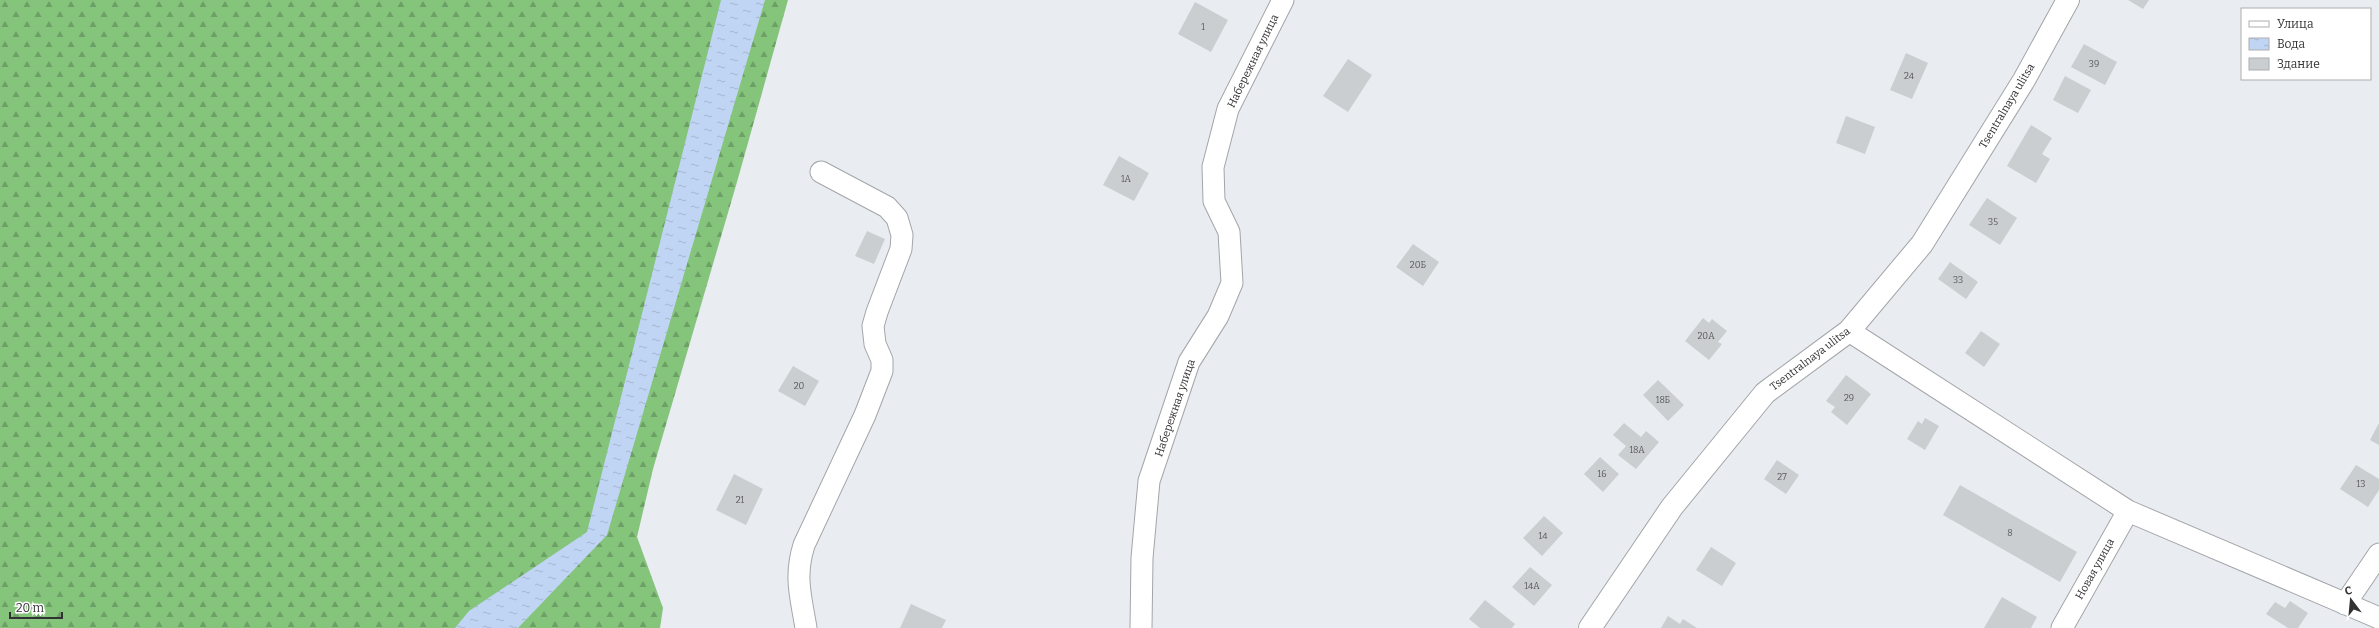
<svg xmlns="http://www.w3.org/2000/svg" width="2379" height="628" font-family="Bitter,serif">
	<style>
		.forest { fill: url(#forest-firs) }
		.water { fill: url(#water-ripples) }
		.building { fill: #cbced1 }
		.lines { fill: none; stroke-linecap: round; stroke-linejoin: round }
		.minor-casing { stroke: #a3a5a9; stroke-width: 23 }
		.tertiary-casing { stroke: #a3a5a9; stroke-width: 24 }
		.minor { stroke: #fff; stroke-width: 21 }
		.tertiary { stroke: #fff; stroke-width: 22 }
		.labels { text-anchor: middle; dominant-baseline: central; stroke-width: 3; stroke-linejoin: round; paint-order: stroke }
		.number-label { font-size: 9px; fill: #58595b }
		.street-label { font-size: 11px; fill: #323234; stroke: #fff }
	</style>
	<defs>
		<pattern id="forest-firs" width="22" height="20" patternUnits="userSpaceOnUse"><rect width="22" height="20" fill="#85c47b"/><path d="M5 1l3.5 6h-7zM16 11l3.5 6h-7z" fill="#6da066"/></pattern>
		<pattern id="water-ripples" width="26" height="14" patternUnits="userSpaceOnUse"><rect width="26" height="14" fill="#c0d4f3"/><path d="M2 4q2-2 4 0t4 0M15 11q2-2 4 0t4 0" fill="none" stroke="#a5b6d1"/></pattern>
	</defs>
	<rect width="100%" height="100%" fill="#e9ecf0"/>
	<path class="forest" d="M0,0H788L737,182L653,469L637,537L663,608L660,628H0Z"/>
	<path class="water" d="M721,0H765L607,535L518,628H455L469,611L587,532Z"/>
	<path class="building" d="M2128,0H2149L2143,9Z
		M1195,2L1228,20L1211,52L1178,34Z
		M2084,44L2117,62L2105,85L2071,67Z
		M1906,53L1928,63L1912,99L1890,90Z
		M1348,59L1372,75L1348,112L1323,96Z
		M2065,76L2091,90L2078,113L2053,100Z
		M1846,116L1875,127L1865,154L1836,143Z
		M2031,125L2052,138L2042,154L2050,159L2036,183L2007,166Z
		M1119,156L1149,173L1134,201L1103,185Z
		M1987,198L2017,218L2000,245L1969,225Z
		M867,231L885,239L874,264L855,256Z
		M1413,244L1439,262L1423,286L1396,267Z
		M1950,262L1978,282L1966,299L1938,279Z
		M1703,318L1709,323L1712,319L1727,331L1718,342L1722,344L1709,360L1685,341Z
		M1981,331L2000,344L1984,367L1965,353Z
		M793,366L819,381L805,406L778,391Z
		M1846,375L1871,394L1847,425L1831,412L1835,407L1826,401Z
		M1658,380L1684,405L1668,421L1643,395Z
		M1925,418L1939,426L1925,450L1907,439L1918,421L1922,424Z
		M1624,423L1641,437L1646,431L1659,442L1636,469L1618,455L1626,446L1613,435Z
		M2379,423V445L2370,440Z
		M1600,457L1619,474L1603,492L1584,474Z
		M1777,460L1799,475L1786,494L1764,479Z
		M2356,465L2379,479V490L2368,507L2340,489Z
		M734,474L763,489L746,525L716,510Z
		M1960,485L2077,552L2060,582L1943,515Z
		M1544,516L1563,533L1542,556L1523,538Z
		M1711,547L1736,563L1722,586L1696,570Z
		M1530,567L1552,585L1534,606L1512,587Z
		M2002,597L2037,617L2031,628H1984Z
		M1485,600L1515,624L1512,628H1480L1469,619Z
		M2290,601L2308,613L2298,628H2288L2266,614L2275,602L2285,608Z
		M911,604L946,620L942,628H900Z
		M1668,616L1680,624L1683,619L1697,628H1661Z"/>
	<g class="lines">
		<g class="minor-casing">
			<path id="minor" d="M1849,331L2128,511L2379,618
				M2345,604L2379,554
				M806,628C801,597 794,577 804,545L865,415L882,371V360L875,344L873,326L877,312L901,249L902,235L897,218L887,207L821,172
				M1141,628L1142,558L1149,481L1189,362L1218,316L1232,283L1229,232L1214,201L1213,167L1228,109L1283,0
				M2062,628L2128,511"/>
		</g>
		<g class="tertiary-casing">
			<path id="tertiary" d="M1590,628L1672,507L1765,393L1849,331L1922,244L2024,80L2068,0"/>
		</g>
		<use href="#minor" class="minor"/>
		<use href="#tertiary" class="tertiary"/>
	</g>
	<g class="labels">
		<g class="number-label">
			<text x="1203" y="27">1</text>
			<text x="2094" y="64">39</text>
			<text x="1909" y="76">24</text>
			<text x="1126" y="179">1А</text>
			<text x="1993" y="222">35</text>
			<text x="1418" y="265">20Б</text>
			<text x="1958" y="280">33</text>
			<text x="1706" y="336">20А</text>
			<text x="799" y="386">20</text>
			<text x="1849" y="398">29</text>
			<text x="1663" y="400">18Б</text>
			<text x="1637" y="450">18А</text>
			<text x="1602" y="474">16</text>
			<text x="1782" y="477">27</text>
			<text x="2361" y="484">13</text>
			<text x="740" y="500">21</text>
			<text x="2010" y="533">8</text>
			<text x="1543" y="536">14</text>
			<text x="1532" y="586">14А</text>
		</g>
		<g class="street-label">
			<text transform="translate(1253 61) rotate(-64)">Набережная улица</text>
			<text transform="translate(2007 106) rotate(-59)">Tsentralnaya ulitsa</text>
			<text transform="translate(1810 359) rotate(-37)">Tsentralnaya ulitsa</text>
			<text transform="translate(1175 408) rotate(-71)">Набережная улица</text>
			<text transform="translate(2095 569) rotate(-61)">Новая улица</text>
		</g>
	</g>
	<rect x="2241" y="8" width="130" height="72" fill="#ffffff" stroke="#adadae"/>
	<rect x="2249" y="21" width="20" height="6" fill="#ffffff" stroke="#adadae"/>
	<text x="2277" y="28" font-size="12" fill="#323234">Улица</text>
	<rect x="2249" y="38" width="20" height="12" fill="url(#water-ripples)" stroke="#adadae"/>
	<text x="2277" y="48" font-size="12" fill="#323234">Вода</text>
	<rect x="2249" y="58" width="20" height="12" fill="#cbced1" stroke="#adadae"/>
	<text x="2277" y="68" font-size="12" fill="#323234">Здание</text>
	<g transform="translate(2351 600) rotate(344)" stroke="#ffffff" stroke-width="3" paint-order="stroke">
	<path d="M0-3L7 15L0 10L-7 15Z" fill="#323234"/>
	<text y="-6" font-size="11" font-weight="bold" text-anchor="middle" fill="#323234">С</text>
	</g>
	<path d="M10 612v6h52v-6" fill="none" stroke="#323234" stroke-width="2"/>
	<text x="16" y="612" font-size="12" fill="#323234" stroke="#ffffff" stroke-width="3" paint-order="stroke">20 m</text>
</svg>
